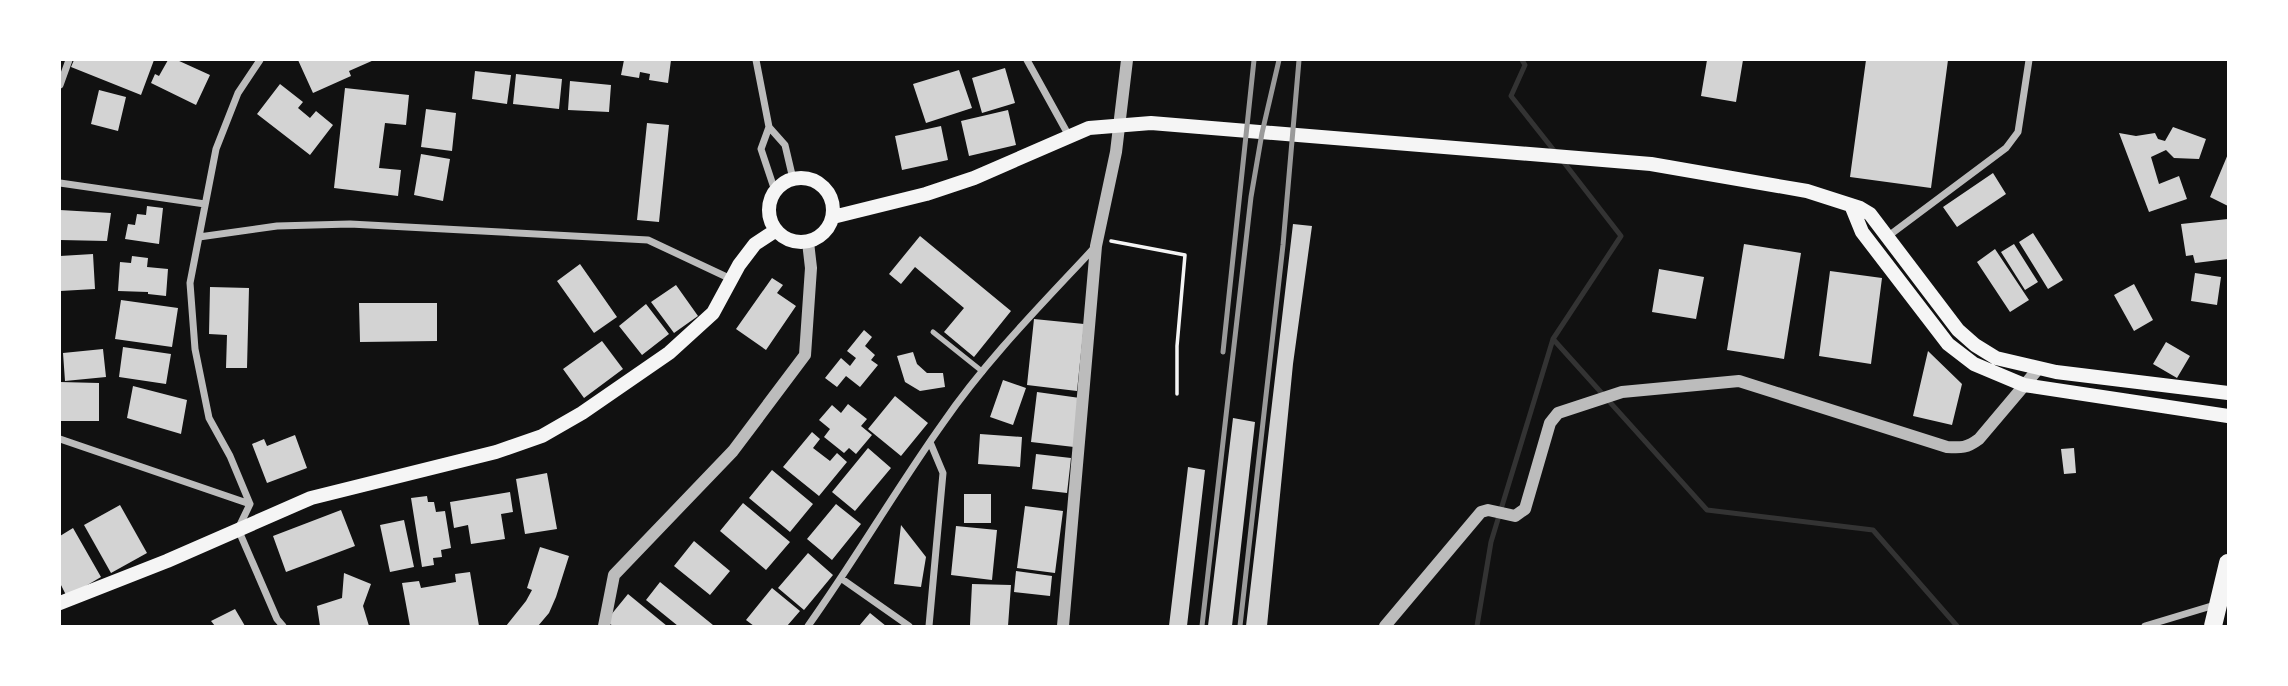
<svg xmlns="http://www.w3.org/2000/svg" width="2288" height="686" font-family="'Roboto Condensed',sans-serif">
	<style>
		.lines { fill: none; stroke-linecap: round; stroke-linejoin: round }
		.stream { stroke: #333; stroke-width: 5 }
		.building { fill: #d3d3d3 }
		.path { stroke: #f5f5f5; stroke-width: 3.5 }
		.service { stroke: #bcbcbc; stroke-width: 5 }
		.minor { stroke: #bcbcbc; stroke-width: 7 }
		.tertiary { stroke: #bcbcbc; stroke-width: 12 }
		.secondary { stroke: #f5f5f5; stroke-width: 14 }
		.primary { stroke: #f5f5f5; stroke-width: 18 }
		.rail { stroke: #9a9a9a; stroke-width: 5 }
	</style>
	<rect width="100%" height="100%" fill="#111"/>
	<g class="lines">
		<path class="stream" d="M1522,60L1525,65L1511,96L1556,153
			M1562,160L1621,236L1553,339L1707,510L1873,530L1957,626
			M1477,626L1491,542L1553,339"/>
	</g>
	<path class="building" d="M74,60H154L141,95L71,67Z
		M168,60H177L210,75L196,105L151,83L155,74L159,76Z
		M298,60H374L349,71L351,76L313,93Z
		M624,60H671L668,83L649,80L650,74L640,72L639,78L621,75Z
		M1707,60H1743L1736,102L1701,96Z
		M1866,60H1948L1931,188L1850,177Z
		M1005,68L1015,103L982,113L972,78Z
		M959,70L972,108L926,123L913,84Z
		M475,71L511,75L507,104L472,99Z
		M516,74L562,79L559,109L513,104Z
		M570,81L611,85L609,112L568,110Z
		M280,84L303,102L298,108L310,118L316,111L333,125L310,155L257,114Z
		M345,88L409,95L406,125L385,123L379,168L401,170L398,196L334,188Z
		M99,90L126,97L118,131L91,124Z
		M426,109L456,113L452,151L421,147Z
		M1008,110L1016,145L969,156L961,121Z
		M647,123L669,125L659,222L637,220Z
		M941,126L948,160L902,170L895,136Z
		M2173,127L2206,139L2199,159L2174,158L2166,150L2151,157L2159,184L2179,176L2187,199L2149,212L2119,133L2136,136L2155,133L2158,139L2165,141Z
		M421,154L450,159L443,201L414,195Z
		M2228,154V206L2210,197Z
		M1993,173L2006,194L1957,227L1943,207Z
		M147,206L163,208L159,244L125,239L128,224L135,225L137,214L146,215Z
		M60,210L111,213L107,241L60,240Z
		M2228,219V259L2195,263L2193,255L2186,256L2181,224Z
		M1293,224L1312,226L1293,364L1267,626H1246Z
		M2033,233L2063,280L2048,289L2019,242Z
		M920,236L1011,311L974,357L944,332L964,308L915,267L901,284L889,274Z
		M1744,244L1801,253L1784,359L1727,350Z
		M2014,244L2038,282L2025,290L2001,252Z
		M1995,249L2029,300L2010,312L1977,262Z
		M93,254L95,289L60,291V256Z
		M132,256L148,258L147,267L168,269L166,296L148,294V292L118,291L120,262L131,263Z
		M580,264L617,317L594,333L557,281Z
		M1659,269L1704,277L1696,319L1652,312Z
		M1830,271L1882,278L1871,364L1819,356Z
		M2195,273L2221,277L2217,305L2191,301Z
		M772,278L783,285L777,293L796,306L766,350L736,329Z
		M2134,284L2153,320L2134,331L2114,295Z
		M676,285L698,316L674,333L651,302Z
		M210,287L249,288L247,368H226L227,335L209,334Z
		M121,300L178,308L172,347L115,339Z
		M359,303H437V341L360,342Z
		M646,304L669,334L642,355L619,326Z
		M1034,319L1084,324L1077,391L1027,385Z
		M864,330L872,337L865,346L875,355L871,360L878,365L860,387L846,376L837,387L825,378L841,358L850,366L856,358L847,351Z
		M602,341L623,369L584,398L563,369Z
		M2166,342L2190,356L2177,378L2153,364Z
		M123,347L171,354L166,384L119,377Z
		M103,349L106,377L65,381L63,353Z
		M1928,351L1962,384L1952,425L1913,416Z
		M913,352L917,364L927,373H943L945,387L920,391L905,382L897,356Z
		M1003,380L1026,388L1013,425L990,417Z
		M60,382L99,383V421H60Z
		M133,386L187,400L181,434L127,418Z
		M1037,392L1080,398L1074,447L1031,442Z
		M895,396L928,423L901,456L868,429Z
		M848,404L867,419L861,426L872,435L856,454L849,448L844,453L824,437L830,429L819,420L832,405L841,413Z
		M1233,418L1255,422L1232,626H1208Z
		M812,432L820,439L813,448L830,461L837,453L847,462L819,496L783,467Z
		M980,434L1022,437L1020,467L978,464Z
		M295,435L307,468L267,483L252,444L264,439L267,446Z
		M868,448L891,468L855,511L832,492Z
		M2074,448L2076,473L2064,474L2061,449Z
		M1036,454L1071,458L1067,493L1032,489Z
		M1188,467L1205,470L1187,626H1169Z
		M772,470L813,504L790,532L749,498Z
		M547,473L557,529L525,534L516,479Z
		M510,492L513,512L501,514L505,539L471,544L468,525L454,528L450,502Z
		M964,494H991V523H964Z
		M427,496L428,502H434L436,512L445,511L451,548L441,550L442,557L433,558L434,565L422,567L411,498Z
		M743,503L790,542L766,570L720,531Z
		M836,504L861,524L832,560L807,539Z
		M120,505L147,553L111,573L84,525Z
		M1025,506L1063,511L1055,573L1017,568Z
		M341,510L355,546L286,572L273,536Z
		M404,520L414,567L390,572L380,525Z
		M901,525L926,557L921,587L894,584Z
		M956,526L997,530L992,580L951,575Z
		M73,528L101,577L67,597L60,583V536Z
		M694,541L730,571L710,595L674,566Z
		M540,547L569,556L556,597L549,613L538,626H506L526,601L532,590L527,588Z
		M808,553L833,575L804,610L778,588Z
		M1016,571L1052,576L1050,596L1014,592Z
		M470,572L479,626H410L402,583L419,581L421,588L456,582L455,574Z
		M344,573L371,584L363,606L369,626H320L317,606L342,598Z
		M660,582L713,625L712,626H678L646,600Z
		M972,584L1011,585L1008,626L970,625Z
		M772,588L800,611L787,626H754L746,620Z
		M628,594L667,626H613L606,621Z
		M235,609L245,626H215L211,621Z
		M870,613L886,626H859Z"/>
	<g class="lines">
		<path class="path" d="M1111,241L1185,255L1177,346V394"/>
		<path class="service" d="M933,332L983,372"/>
		<path class="minor" d="M260,60L238,93L216,149L190,283L195,349L209,418L230,456L250,504L238,529L277,619L283,626
			M756,60L769,127
			M1027,60L1069,136
			M60,85L69,60
			M60,183L205,204
			M775,191L761,149L769,127L785,145L793,179
			M199,237L277,226L350,224L648,240L731,279
			M1887,237L2006,148L2018,132L2029,60
			M60,439L250,504
			M842,579L909,626
			M808,626C855,560 896,489 943,423C987,359 1043,303 1096,246
			M929,626L943,473L930,442
			M2145,626L2228,601"/>
		<path class="tertiary" d="M604,626L614,575L733,451L805,355L811,268L808,242
			M1063,626L1096,246L1116,152L1127,60
			M1385,626L1481,512L1488,510L1515,516L1525,509L1550,423L1558,413L1622,392L1739,381L1947,447C1961,448 1967,448 1979,439L2039,368"/>
		<path class="secondary" d="M769 210a32 32 0 1 1 64 0a32 32 0 1 1-64 0Z
			M1851,205L1862,232L1948,344L1974,364L2024,385L2228,416
			M833,217L926,194L974,178L1089,128L1151,123L1651,164L1807,191L1860,208L1870,214L1958,330L1975,345L1996,358L2056,372L2228,393
			M60,603L167,561L311,498L496,452L542,436L582,413L669,353L713,313L739,265L755,244L775,231"/>
		<path class="primary" d="M2213,626L2228,563"/>
		<path class="rail" d="M1223,352L1254,60
			M1202,626L1251,197L1262,133L1279,60
			M1240,626L1283,245L1299,60"/>
	</g>
	<rect width="2288" height="686" fill="none" stroke="#ffffff" stroke-width="122"/>
</svg>
